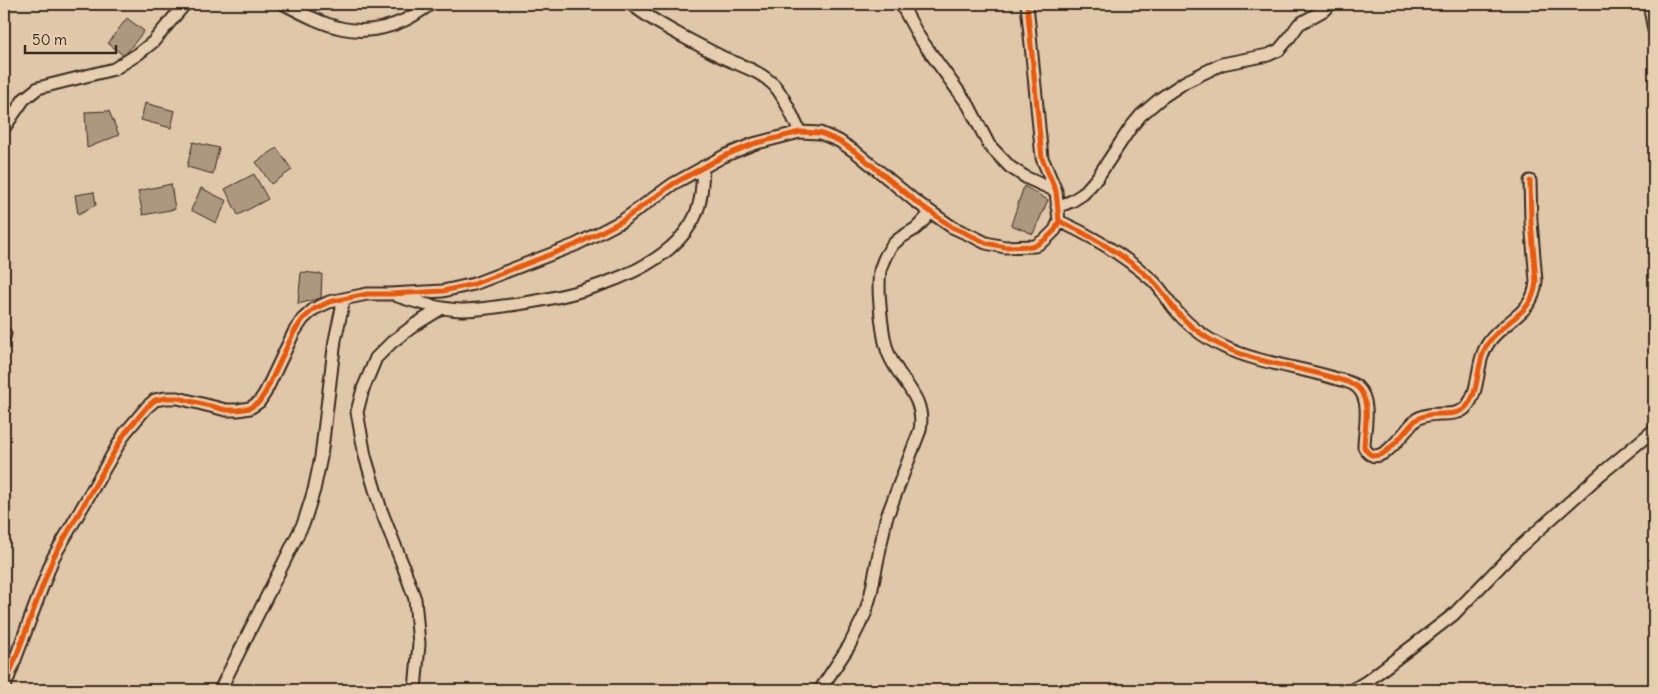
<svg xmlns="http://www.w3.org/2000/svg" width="1658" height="694" font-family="Delius,sans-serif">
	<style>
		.building { fill: #ad977f; stroke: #3b2a1e }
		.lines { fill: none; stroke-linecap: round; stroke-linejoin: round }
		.minor-casing { stroke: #3b2a1e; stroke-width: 15 }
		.minor { stroke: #e8ceb0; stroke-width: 11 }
		.cycleway-casing { stroke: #e8ceb0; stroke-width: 8 }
		.cycleway { stroke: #e8590c; stroke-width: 5 }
	</style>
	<rect width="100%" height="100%" fill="#e1c7aa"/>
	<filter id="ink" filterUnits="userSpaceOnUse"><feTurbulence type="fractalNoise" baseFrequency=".02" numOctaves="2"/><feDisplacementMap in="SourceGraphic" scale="10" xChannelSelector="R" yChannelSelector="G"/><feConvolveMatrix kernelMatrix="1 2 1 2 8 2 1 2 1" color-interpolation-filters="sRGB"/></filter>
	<g filter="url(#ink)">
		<path class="building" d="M127,18L144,31L124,56L108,43Z
			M145,103L175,111L171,128L141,120Z
			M109,111L119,135L87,148L85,112Z
			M193,142L219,148L213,174L187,167Z
			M277,148L292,170L271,184L256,162Z
			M254,174L268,199L238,215L225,189Z
			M171,184L175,209L143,215L138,191Z
			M1024,186L1048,200L1033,234L1011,225Z
			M201,188L227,201L216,223L191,210Z
			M94,192L96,205L78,214L75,195Z
			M301,272L322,274L321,298L298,304Z"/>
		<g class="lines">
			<g class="minor-casing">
				<path id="minor" d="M284,4C326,26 358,42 405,20C414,16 423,9 431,4
					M631,4C658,25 689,40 720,56C738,65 759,70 774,85C786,98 792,117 800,132
					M901,4L919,37L969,106L989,145L1010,167L1027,178L1056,191
					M1649,4L1654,30
					M4,128L24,99L38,88L114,69L138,54L153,42L185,4
					M1057,207L1072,201L1083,194L1097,178L1131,127L1141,115L1161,98L1185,82L1222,64L1268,55L1279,50L1289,38L1299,24L1326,9L1330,4
					M1059,221C1092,236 1125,256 1152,280C1161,288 1166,298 1173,307C1187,325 1203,337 1224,347C1258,363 1298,367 1334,378C1341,380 1353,382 1358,388C1372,401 1364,430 1364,447C1379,475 1405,428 1417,419C1432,409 1456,420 1467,406C1481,389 1475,361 1489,342C1505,319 1534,314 1536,281L1531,221L1530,181
					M397,296C418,303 439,309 461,310C474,310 489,308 503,306C561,299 660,278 692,222C702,205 702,186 703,167
					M4,337L5,334
					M4,689L53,558L125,433L147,407L155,400L166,398H178L226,410H238L250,408L259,402L265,393L294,332L303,319L314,309L329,302L367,294H391L443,291L474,284L575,245L597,234L622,221L673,184L724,156L753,144L800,132L820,133L839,141L857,153L915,201L952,227L974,237L986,243L1005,247L1035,246L1046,239L1055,230L1059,221L1056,191L1042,158L1027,4
					M220,690L304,522L314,490L321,457L335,340L344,299
					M415,690L419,644L415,599L402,563L381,510L365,456L357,412L363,389L376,358L392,342L416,324L442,308
					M820,690L849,646L865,614L871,593L886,519L920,430C926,397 901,383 889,355C882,339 877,288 880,271C882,263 886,254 891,247C897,238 906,235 915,229C921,224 926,218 931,212
					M1352,690L1366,682L1453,615L1513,553L1601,474L1654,430"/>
			</g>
			<use href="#minor" class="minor"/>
			<g class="cycleway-casing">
				<path id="cycleway" d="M1059,221C1092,236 1125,256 1152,280C1161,288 1166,298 1173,307C1187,325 1203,337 1224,347C1258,363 1298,367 1334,378C1341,380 1353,382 1358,388C1372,401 1364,430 1364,447C1379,475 1405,428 1417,419C1432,409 1456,420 1467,406C1481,389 1475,361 1489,342C1505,319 1534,314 1536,281L1531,221L1530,181
					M4,689L53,558L125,433L147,407L155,400L166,398H178L226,410H238L250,408L259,402L265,393L294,332L303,319L314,309L329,302L367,294H391L443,291L474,284L575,245L597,234L622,221L673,184L724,156L753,144L800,132L820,133L839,141L857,153L915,201L952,227L974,237L986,243L1005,247L1035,246L1046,239L1055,230L1059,221L1056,191L1042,158L1027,4"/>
			</g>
			<use href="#cycleway" class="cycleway"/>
		</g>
	</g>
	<rect width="1658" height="694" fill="none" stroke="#e8ceb0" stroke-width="20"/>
	<rect x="10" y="10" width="1638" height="674" fill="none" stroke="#3b2a1e" stroke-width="2" filter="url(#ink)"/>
	<path d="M25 45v8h91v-8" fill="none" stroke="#3b2a1e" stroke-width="2.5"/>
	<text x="32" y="45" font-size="15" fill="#3b2a1e" stroke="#e8ceb0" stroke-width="4" paint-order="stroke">50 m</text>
</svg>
